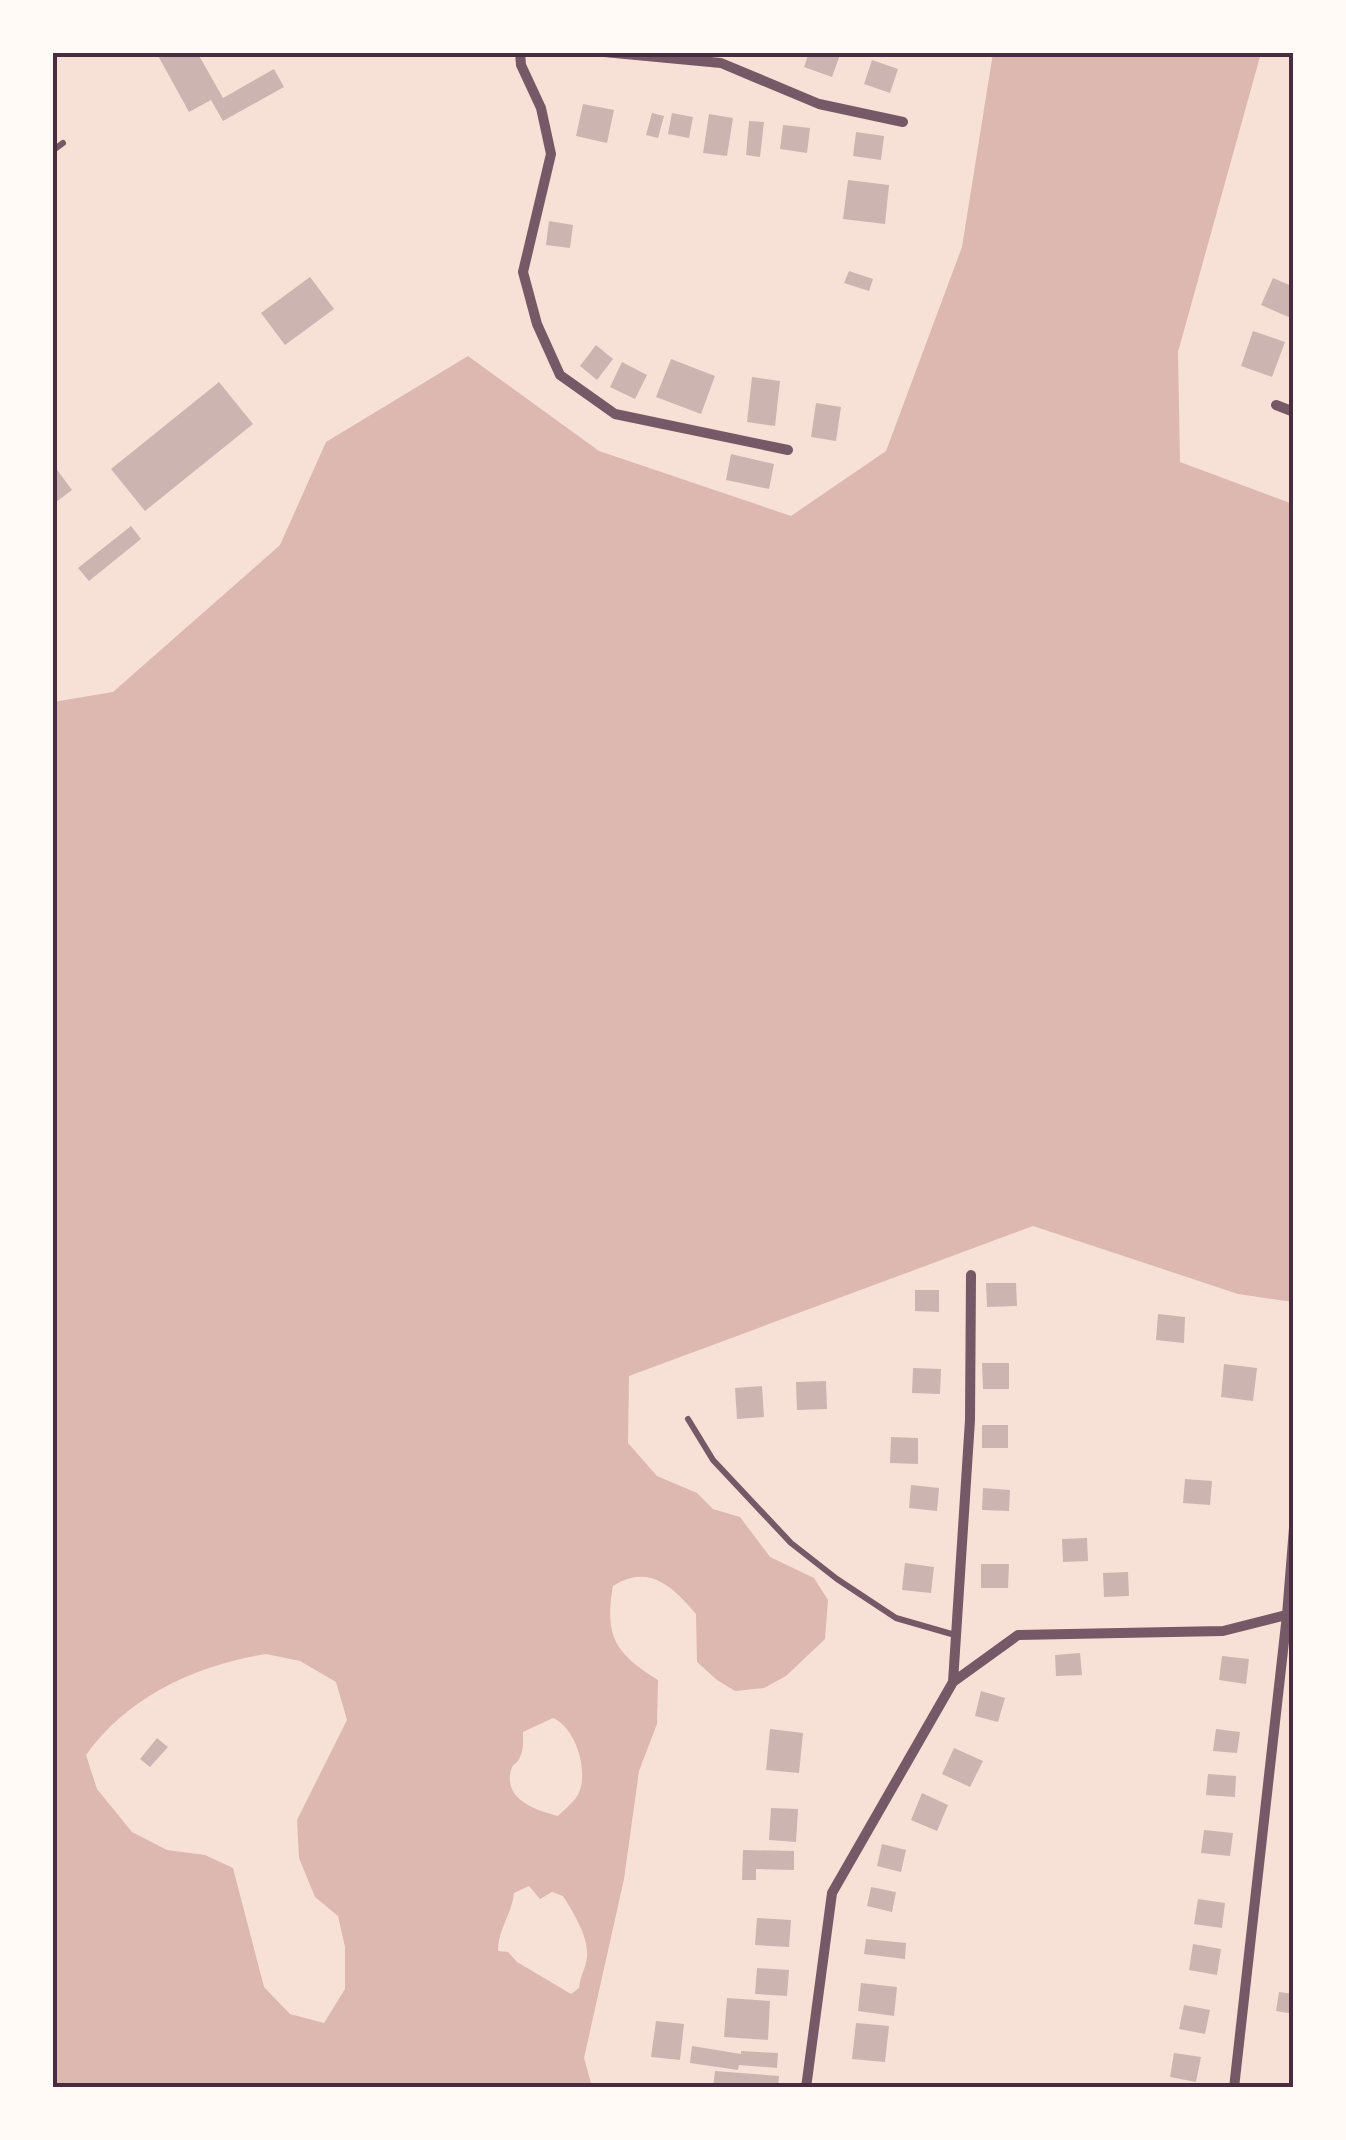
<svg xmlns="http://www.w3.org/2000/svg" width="1346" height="2140" font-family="'Work Sans',sans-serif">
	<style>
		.water { fill: #dcb8b0; fill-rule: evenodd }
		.building { fill: #ccb4b1 }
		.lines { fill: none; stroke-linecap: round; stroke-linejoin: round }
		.service { stroke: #755966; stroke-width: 6 }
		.minor { stroke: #755966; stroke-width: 10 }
		.neatline { fill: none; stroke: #4a2c40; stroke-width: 4 }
	</style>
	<rect width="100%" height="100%" fill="#f7e1d7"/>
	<path class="water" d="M993,53H1261L1178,352L1180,462L1293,504V1302L1238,1294L1033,1226L629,1376L628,1443L657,1476L697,1493L713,1509L740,1517L770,1557L814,1578L828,1600L825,1639L786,1676L764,1688L735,1691L717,1680L697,1662L696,1614C673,1587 649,1563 613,1586C604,1637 616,1654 658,1680L657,1724L639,1771L624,1879L584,2058L592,2087H53V702L113,692L280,545L326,442L468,356L599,451L791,516L886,451L962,247ZM266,1654L300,1661L336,1682L347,1720L297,1820L299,1858L315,1897L338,1916L345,1947V1989L324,2023L290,2014L264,1987L233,1868L205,1855L167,1850L132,1832L97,1789L86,1755C128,1696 197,1665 266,1654ZM553,1718C577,1728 591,1777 576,1798C571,1804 563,1811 558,1816C536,1810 503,1800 511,1770C514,1761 516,1766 520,1757C524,1750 523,1740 523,1732ZM529,1886L540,1899L552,1892L563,1896C573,1912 589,1937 587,1957C586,1968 580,1976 579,1988L571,1994L517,1962L508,1952L498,1951C498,1929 512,1914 514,1893Z"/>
	<path class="building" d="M156,52H197L223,98L274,69L284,87L223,121L211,100L189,112Z
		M809,52H841L832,77L804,67Z
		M872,60L898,69L890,93L864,84Z
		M583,104L614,110L607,143L576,136Z
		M652,113L664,116L658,138L646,135Z
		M672,113L693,117L689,138L668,134Z
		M709,114L733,118L727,156L703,153Z
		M749,121L764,122L760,157L746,155Z
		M783,125L810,128L807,153L780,149Z
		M856,132L884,136L881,160L853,156Z
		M848,180L889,185L885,224L843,219Z
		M549,221L573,225L570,248L546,245Z
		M849,271L873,279L869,291L844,283Z
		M310,277L334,309L285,345L261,313Z
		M1273,278L1294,287L1291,318L1261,305Z
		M1253,331L1285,342L1272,377L1241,366Z
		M596,345L613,359L597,380L580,366Z
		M671,359L715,376L701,414L656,397Z
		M622,362L647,375L635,399L610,387Z
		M752,377L780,381L775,426L747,422Z
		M219,382L253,424L145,511L111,469Z
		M816,403L841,407L836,441L811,437Z
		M731,454L774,464L769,489L726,480Z
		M52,463L72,490L52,505Z
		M131,526L141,539L89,581L78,568Z
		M986,1283H1016L1017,1306L987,1307Z
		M915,1290H939V1312L915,1311Z
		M1158,1314L1185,1317L1184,1343L1156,1340Z
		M982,1363H1009V1389H983Z
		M1224,1364L1257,1368L1253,1401L1221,1397Z
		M913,1368L941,1369L940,1394L912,1393Z
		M826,1381L827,1409L797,1410L796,1382Z
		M762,1386L764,1417L737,1419L735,1388Z
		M982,1425H1008V1448H982Z
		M891,1437L918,1438V1464L890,1463Z
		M1185,1479L1212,1481L1210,1505L1183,1503Z
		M911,1485L939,1488L937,1511L909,1508Z
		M983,1488L1010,1490L1009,1511L982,1510Z
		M1087,1538L1088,1561L1063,1562L1062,1539Z
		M905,1563L934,1567L931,1593L902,1590Z
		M981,1564H1009L1008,1588H981Z
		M1128,1572L1129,1596L1104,1597L1103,1573Z
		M1080,1653L1082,1675L1056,1676L1055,1655Z
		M1222,1656L1249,1659L1246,1684L1219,1680Z
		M981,1691L1005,1698L998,1722L975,1716Z
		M770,1729L803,1733L799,1773L766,1770Z
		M1216,1729L1240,1732L1237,1753L1213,1751Z
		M157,1738L168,1747L150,1767L140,1759Z
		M954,1748L983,1761L970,1787L942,1774Z
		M1208,1774L1236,1776L1235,1797L1206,1795Z
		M922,1793L948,1805L937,1831L911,1820Z
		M771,1808L798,1809L796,1842L769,1840Z
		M1204,1830L1233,1833L1230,1856L1201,1853Z
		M882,1844L906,1850L901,1872L877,1866Z
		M743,1850L794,1851V1870L756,1869V1880H742Z
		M871,1887L896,1892L892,1912L867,1906Z
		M1198,1899L1225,1903L1222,1928L1194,1924Z
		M757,1918L791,1920L789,1947L755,1945Z
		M866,1939L906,1943L905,1959L864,1954Z
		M1193,1944L1221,1949L1217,1975L1189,1970Z
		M757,1968L789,1970L787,1996L755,1994Z
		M861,1983L897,1987L894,2016L858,2011Z
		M1279,1992L1294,1994V2014L1276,2011Z
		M727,1998L770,2001L768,2040L724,2037Z
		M1184,2005L1210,2010L1205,2034L1179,2029Z
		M656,2021L684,2024L680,2060L651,2057Z
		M856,2023L889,2026L885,2062L852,2059Z
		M692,2046L741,2054V2051L778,2053L777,2068L739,2065L738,2070L690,2063Z
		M1174,2053L1201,2057L1196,2082L1170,2077Z
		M715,2071L779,2076L778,2088H713Z"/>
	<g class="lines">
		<path class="service" d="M52,151L63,143
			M688,1419L713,1460L791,1543L837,1579L896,1618L955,1635"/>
		<path class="minor" d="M520,52L521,65L541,108L551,154L523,272L537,324L560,375L615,414L788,450
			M604,52L721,63L819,104L903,122
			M1276,405L1294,412
			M953,1682L1018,1635L1223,1631L1290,1614
			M806,2088L832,1893L953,1682L970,1420L971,1275
			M1234,2088L1287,1615L1294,1528"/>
	</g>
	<rect width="1346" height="2140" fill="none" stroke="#fffaf5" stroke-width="110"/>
	<rect x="55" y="55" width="1236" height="2030" class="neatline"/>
</svg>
